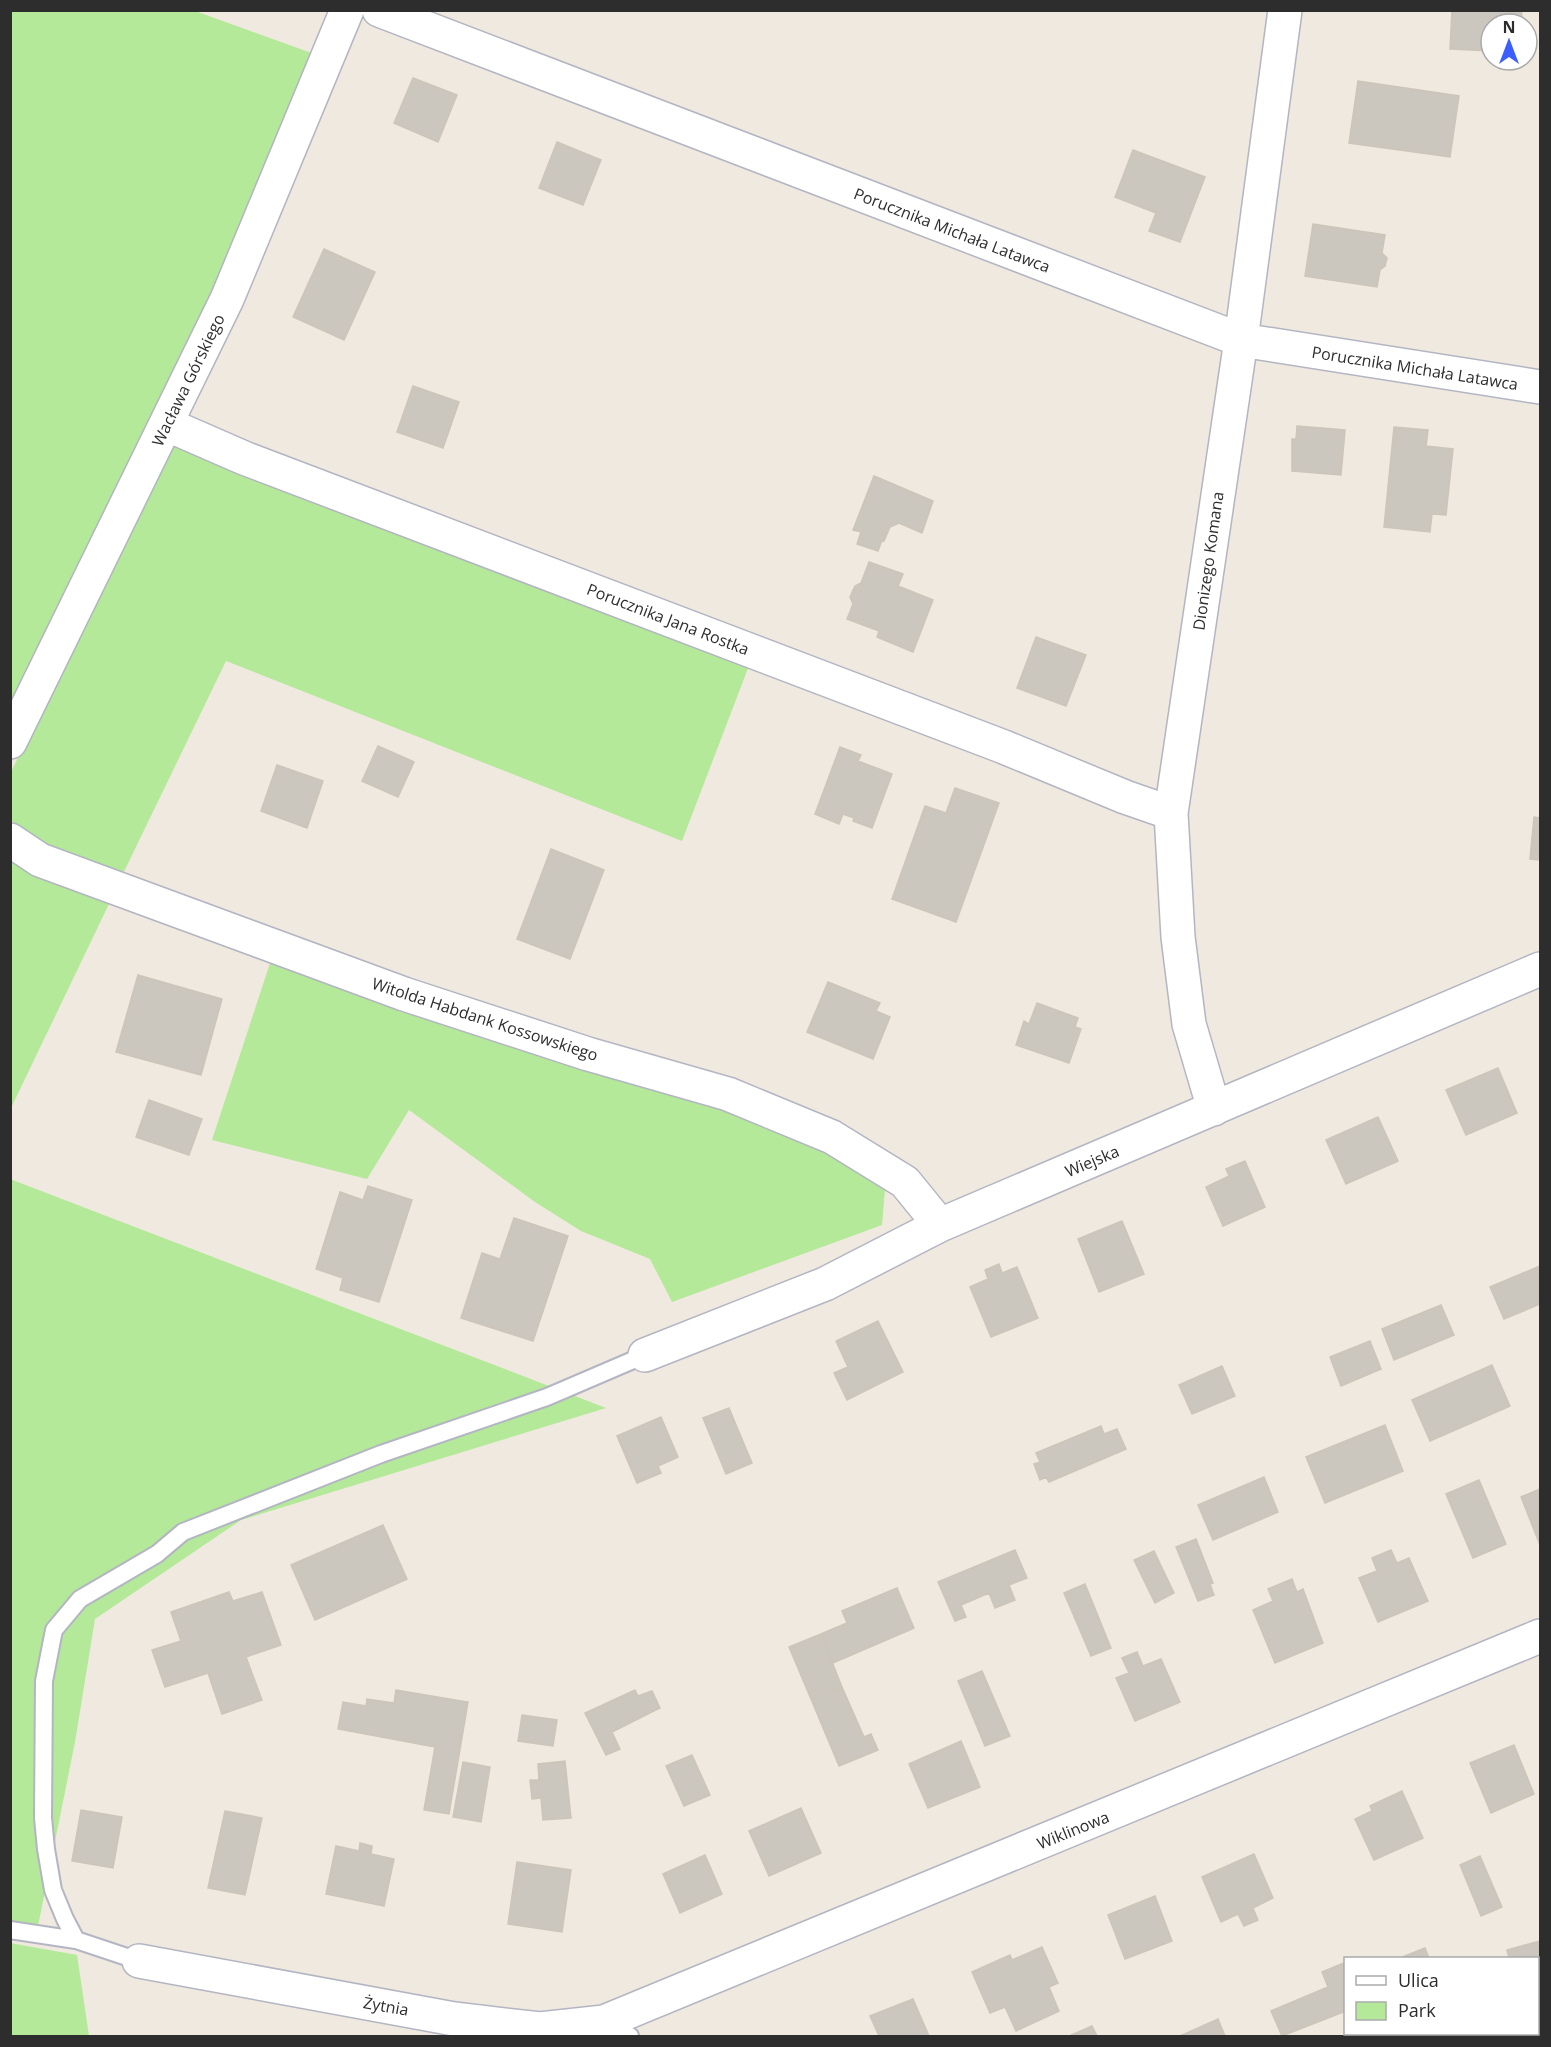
<svg xmlns="http://www.w3.org/2000/svg" width="1551" height="2047" viewBox="0 0 1551 2047" font-family="'Open Sans',sans-serif">
  <style>
    .green { fill: #b3e998 }
    .building { fill: #cbc6be; stroke: #ccc5b8; stroke-width: 1.5 }
    .lines { fill: none; stroke-linecap: round; stroke-linejoin: round }
    .lane-casing { stroke: #b3b5c2; stroke-width: 20 }
    .street-casing { stroke: #b3b5c2; stroke-width: 36 }
    .lane { stroke: #fff; stroke-width: 16 }
    .street { stroke: #fff; stroke-width: 33 }
    .labels { text-anchor: middle; dominant-baseline: central; stroke-width: 5; stroke-linejoin: round; paint-order: stroke }
    .street-label { font-size: 16px; fill: #2d2d2d; stroke: #fff }
  </style>
  <rect width="100%" height="100%" fill="#f0e9df"/>
  <path class="green" d="M11,11H195L317,55L173,382L11,714Z
    M174,438L750,663L682,841L226,661L119,882L40,846L12,821L10,814V774Z
    M11,854L109,904L11,1108Z
    M272,957L776,1123L885,1189L882,1225L672,1302L650,1259L581,1231L535,1202L409,1110L367,1179L212,1140Z
    M10,1179L606,1408L241,1520L95,1619L75,1742L37,1931L10,1922Z
    M10,1943L77,1955L89,2036H11Z"/>
  <path class="building" d="M1452,10H1522L1521,24H1491V51L1450,49Z
    M413,78L457,95L438,142L394,123Z
    M1358,81L1459,96L1450,157L1349,143Z
    M557,142L601,160L583,205L539,188Z
    M1133,150L1205,177L1180,242L1149,231L1156,213L1115,197Z
    M1313,224L1385,235L1382,253L1387,258L1385,266L1380,270L1377,287L1305,276Z
    M324,249L375,272L344,340L293,317Z
    M413,386L459,402L443,448L397,432Z
    M1297,426L1345,430L1341,475L1292,471V439H1296Z
    M1394,427L1428,430L1426,446L1453,449L1446,515L1432,514L1430,532L1384,527Z
    M874,476L933,501L922,533L899,523L890,527L884,541L882,540L878,551L857,544L861,532L853,530Z
    M869,562L903,574L898,586L933,600L913,652L877,637L879,631L847,619L853,604L850,597L855,586L861,583Z
    M1036,637L1086,655L1066,706L1017,688Z
    M378,746L414,762L398,797L362,781Z
    M840,747L861,755L858,761L892,774L872,828L853,821L854,818L843,814L839,824L815,814Z
    M277,765L323,781L307,828L261,811Z
    M955,788L999,803L956,922L892,899L925,806L946,813Z
    M1534,817L1540,818V860L1530,859Z
    M551,849L604,870L570,959L517,939Z
    M138,975L222,999L201,1075L116,1052Z
    M828,982L880,1003L876,1011L890,1017L873,1059L807,1032Z
    M1037,1003L1078,1018L1075,1027L1081,1029L1069,1063L1016,1045L1024,1021L1029,1024Z
    M1498,1068L1517,1113L1466,1135L1446,1090Z
    M149,1100L202,1119L189,1155L136,1137Z
    M1378,1117L1398,1161L1346,1184L1326,1140Z
    M1245,1161L1265,1207L1223,1226L1206,1187L1229,1176L1226,1169Z
    M368,1186L412,1200L379,1302L340,1290L343,1278L316,1269L340,1192L363,1200Z
    M514,1218L568,1236L533,1341L461,1318L482,1253L500,1259Z
    M1122,1221L1144,1274L1099,1292L1078,1239Z
    M999,1264L1002,1273L1017,1267L1038,1318L991,1337L970,1287L988,1279L985,1270Z
    M1540,1266V1304L1504,1319L1490,1287Z
    M1441,1305L1454,1335L1394,1360L1382,1329Z
    M878,1321L903,1372L847,1400L834,1373L848,1367L836,1341Z
    M1370,1341L1381,1369L1341,1386L1330,1357Z
    M1492,1365L1510,1406L1430,1441L1412,1400Z
    M1222,1366L1235,1396L1192,1414L1179,1385Z
    M729,1408L752,1463L726,1474L703,1418Z
    M661,1417L678,1457L658,1466L661,1473L637,1483L617,1436Z
    M1385,1425L1403,1471L1325,1503L1306,1457Z
    M1101,1426L1104,1434L1117,1429L1126,1449L1049,1482L1046,1477L1040,1480L1034,1464L1040,1462L1036,1453Z
    M1264,1477L1278,1512L1213,1540L1198,1505Z
    M1479,1480L1506,1544L1473,1558L1446,1494Z
    M1540,1489V1545L1521,1497Z
    M383,1525L407,1579L315,1620L291,1565Z
    M1196,1539L1213,1583L1210,1584L1214,1595L1198,1601L1176,1547Z
    M1015,1550L1027,1578L1009,1585L1015,1600L995,1608L989,1593L961,1605L966,1617L955,1621L938,1582Z
    M1391,1550L1397,1563L1409,1558L1428,1601L1378,1622L1359,1578L1377,1571L1372,1558Z
    M1154,1551L1174,1593L1155,1603L1134,1560Z
    M1292,1579L1297,1592L1303,1589L1323,1643L1275,1663L1253,1610L1273,1601L1268,1589Z
    M1085,1584L1111,1648L1091,1656L1064,1593Z
    M897,1588L914,1628L833,1663L821,1634L847,1623L842,1611Z
    M229,1592L233,1601L262,1592L281,1645L246,1657L262,1700L222,1714L208,1673L165,1687L152,1650L181,1641L171,1612Z
    M821,1634L842,1687L811,1699L789,1647Z
    M1137,1652L1143,1666L1161,1659L1180,1702L1135,1721L1116,1678L1129,1673L1122,1658Z
    M982,1671L1010,1736L985,1746L958,1681Z
    M842,1687L864,1737L871,1734L878,1750L839,1766L811,1699Z
    M396,1690L468,1702L449,1814L424,1810L435,1747L338,1729L343,1702L366,1706L367,1699L394,1703Z
    M635,1690L638,1696L652,1691L660,1708L612,1732L620,1749L606,1755L585,1713Z
    M522,1715L557,1720L553,1746L518,1741Z
    M961,1741L980,1787L928,1808L909,1764Z
    M1514,1745L1534,1794L1491,1813L1470,1763Z
    M692,1755L710,1795L684,1806L666,1766Z
    M565,1761L571,1818L543,1820L541,1798L532,1799L530,1780H539L538,1764Z
    M463,1762L490,1767L481,1822L453,1817Z
    M1402,1791L1423,1838L1374,1860L1355,1819L1372,1811L1370,1806Z
    M801,1808L821,1853L769,1876L749,1831Z
    M81,1810L122,1817L113,1868L72,1861Z
    M225,1811L262,1818L245,1895L208,1888Z
    M360,1843L372,1846L371,1854L394,1859L384,1906L326,1894L336,1846L359,1851Z
    M1254,1854L1273,1898L1253,1908L1258,1920L1244,1926L1238,1914L1221,1922L1202,1877Z
    M705,1855L722,1894L680,1913L663,1874Z
    M1480,1856L1502,1907L1481,1916L1460,1865Z
    M517,1862L571,1870L562,1932L508,1924Z
    M1155,1896L1172,1941L1125,1959L1108,1915Z
    M1540,1941V1968L1538,1969V1958H1509L1507,1950Z
    M1042,1947L1058,1983L1049,1987L1059,2011L1016,2031L1005,2007L990,2013L972,1972L1010,1955L1012,1960Z
    M1425,1948L1429,1958H1400Z
    M1346,1962V2011L1282,2036L1271,2011L1328,1987L1322,1972Z
    M913,1999L929,2036H879L870,2016Z
    M1218,2019L1225,2036H1180Z
    M1092,2026L1097,2036H1069Z"/>
  <g class="lines">
    <g class="lane-casing">
      <path id="lane" d="M10,1930L76,1940L139,1961
        M76,1940L65,1919L53,1890L46,1849L43,1818L44,1681L54,1630L80,1599L157,1554L183,1532L381,1454L547,1397L645,1355
        M605,2022L630,2036"/>
    </g>
    <g class="street-casing">
      <path id="street" d="M379,10L1241,340L1540,387
        M166,424L244,458L1004,747L1125,797L1171,813
        M10,742L227,299L347,10
        M10,840L40,860L404,994L588,1054L728,1094L832,1137L905,1182L940,1225
        M1214,1109L1189,1024L1178,937L1171,813L1241,340L1285,10
        M645,1355L825,1284L940,1225L1540,969
        M139,1961L454,2019L540,2029L604,2022L1540,1636"/>
    </g>
    <use href="#lane" class="lane"/>
    <use href="#street" class="street"/>
  </g>
  <g class="labels">
    <g class="street-label">
      <text transform="translate(952 230) rotate(21)">Porucznika Michała Latawca</text>
      <text transform="translate(1415 368) rotate(9)">Porucznika Michała Latawca</text>
      <text transform="translate(188 380) rotate(-64)">Wacława Górskiego</text>
      <text transform="translate(1208 561) rotate(-82)">Dionizego Komana</text>
      <text transform="translate(668 619) rotate(21)">Porucznika Jana Rostka</text>
      <text transform="translate(485 1019) rotate(18)">Witolda Habdank Kossowskiego</text>
      <text transform="translate(1092 1161) rotate(-23)">Wiejska</text>
      <text transform="translate(1073 1830) rotate(-22)">Wiklinowa</text>
      <text transform="translate(386 2006) rotate(10)">Żytnia</text>
    </g>
  </g>
  <rect width="1551" height="2047" fill="none" stroke="#2d2d2d" stroke-width="24"/>
  <rect x="1344" y="1957" width="195" height="78" fill="#ffffff" stroke="#ababab" stroke-width="1.5"/>
  <rect x="1356" y="1976" width="30" height="9" fill="#ffffff" stroke="#ababab" stroke-width="1.5"/>
  <text x="1398" y="1987" font-size="18" fill="#2d2d2d">Ulica</text>
  <rect x="1356" y="2002" width="30" height="18" fill="#b3e998" stroke="#ababab" stroke-width="1.5"/>
  <text x="1398" y="2017" font-size="18" fill="#2d2d2d">Park</text>
  <g transform="translate(1509 42)"><circle r="28" fill="#ffffff" stroke="#ababab" stroke-width="1.5"/>
  <path d="M0-4.5L10 22L0 15L-10 22Z" fill="#3d5eff"/>
  <text y="-9" font-size="16" font-weight="bold" text-anchor="middle" fill="#2d2d2d">N</text>
  </g>
</svg>
